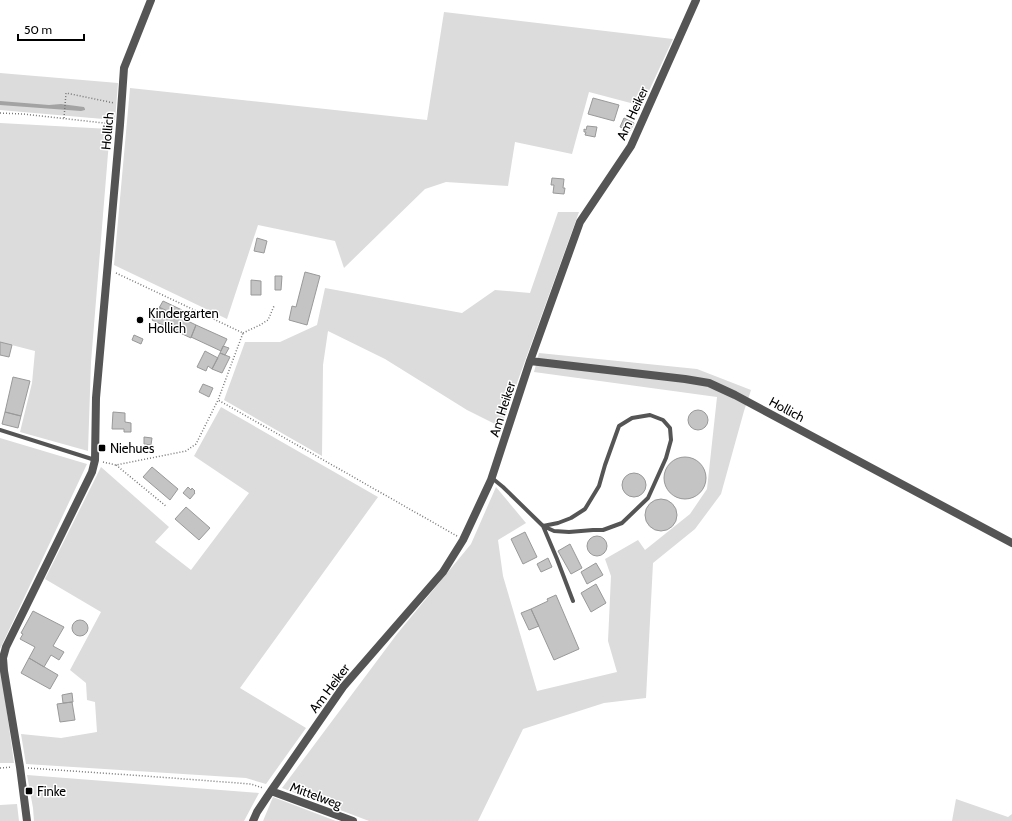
<svg xmlns="http://www.w3.org/2000/svg" width="1012" height="821" viewBox="0 0 1012 821" font-family="Cabin,sans-serif">
  <style>
    .green { fill: #dcdcdc }
    .water { fill: #a3a3a3 }
    .building { fill: #c4c4c4; stroke: #999 }
    .lines { fill: none; stroke-linecap: round; stroke-linejoin: round }
    .path { stroke: #777; stroke-width: 1.5; stroke-dasharray: 1 2; stroke-linecap: butt }
    .service { stroke: #555; stroke-width: 4 }
    .minor { stroke: #555; stroke-width: 8 }
    .poi-dot { fill: #000; stroke: #fff; stroke-width: 1.5 }
    .labels { text-anchor: middle; dominant-baseline: central; stroke-width: 3; stroke-linejoin: round; paint-order: stroke }
    .street-label { font-size: 13px; fill: #000; stroke: #fff }
    .poi-label { font-size: 13px; fill: #000; stroke: #fff; text-anchor: start }
  </style>
  <rect width="100%" height="100%" fill="#fff"/>
  <path class="green" d="M444,12L673,39L642,106L589,92L572,154L515,142L508,186L446,182L425,189L344,268L335,241L258,225L227,319L114,265L130,88L427,120Z
    M0,73L118,83L115,120L0,110Z
    M0,123L110,129L91,362L88,451L20,432L32,383L35,351L0,342Z
    M558,212H579L501,427L467,410L385,359L328,331L323,365L322,456L224,400L245,342H280L317,325L325,288L462,313L495,290L530,293Z
    M539,353L697,369L751,390L744,411L721,494L695,529L653,563L646,698L604,703L523,729L478,821H369L282,788L397,634L471,544L496,487L526,523L498,540L503,576L537,691L617,672L608,641L611,576L605,559L638,540L645,550L690,514L707,489L717,397L534,372Z
    M221,407L378,497L240,688L306,728L266,784L246,778L26,764L21,734L61,738L97,732L95,702L87,700L86,683L70,670L101,612L45,579L101,467L169,527L155,542L191,570L249,493L194,456Z
    M0,438L87,464L0,649Z
    M0,662L14,763H0Z
    M27,775L259,793L244,821H34L33,808Z
    M273,797L336,821H263Z
    M956,799L1008,817L1012,814V821H952Z
    M17,804L19,821H0V805Z"/>
  <path class="water" d="M0,101L49,105L61,104L84,107L85,109V110L81,111L0,105Z"/>
  <path class="building" d="M593,98L619,105L614,121L588,114Z
    M624,118L634,123L630,131L620,127Z
    M587,126L597,127L595,137L585,135L586,132H584V129L586,130Z
    M552,178L564,179L563,188H565L564,194L553,193L554,185H551Z
    M257,238L267,241L264,253L254,251Z
    M305,272L320,276L307,325L289,320L292,306L296,307Z
    M275,276H282L281,290H275Z
    M251,280L261,281V295H251Z
    M163,301L182,310L179,317L159,308Z
    M159,307L196,325L191,338L152,320Z
    M196,325L227,339L221,351L191,337Z
    M134,335L143,339L141,344L132,340Z
    M0,342L12,345L9,357L0,355Z
    M223,346L229,348L225,355L220,353Z
    M205,351L218,358L212,369L208,366L206,371L197,367Z
    M220,353L230,357L222,373L212,369Z
    M13,377L30,381L21,416L5,412Z
    M203,384L213,388L209,397L199,392Z
    M688 420a10 10 0 1 1 20 0a10 10 0 1 1-20 0Z
    M5,412L21,416L18,428L2,424Z
    M113,412L125,413V422L131,423V432H124V429H112Z
    M144,437L152,438L151,445L144,444Z
    M664 478a21 21 0 1 1 42 0a21 21 0 1 1-42 0Z
    M152,467L178,489L170,500L143,477Z
    M622 485a12 12 0 1 1 24 0a12 12 0 1 1-24 0Z
    M188,487L191,490L192,488L195,491L194,492L195,493L190,499L183,493Z
    M645 515a16 16 0 1 1 32 0a16 16 0 1 1-32 0Z
    M186,507L210,528L199,540L175,519Z
    M525,532L537,557L523,564L511,539Z
    M587 546a10 10 0 1 1 20 0a10 10 0 1 1-20 0Z
    M570,544L582,568L571,574L558,551Z
    M548,558L552,567L541,572L537,564Z
    M596,563L603,575L587,584L581,572Z
    M596,584L606,603L591,612L581,593Z
    M556,595L579,649L554,660L531,609L548,601L547,599Z
    M531,609L539,626L529,630L521,613Z
    M33,611L64,627L53,646L64,652L59,660L51,655L44,667L29,658L35,647L20,639L23,634L21,633Z
    M72 628a8 8 0 1 1 16 0a8 8 0 1 1-16 0Z
    M29,658L58,675L50,689L21,673Z
    M72,693L73,702L63,703L62,695Z
    M72,702L75,720L60,722L57,704Z"/>
  <g class="lines">
    <path class="path" d="M0,113L23,114L113,124
      M64,118L66,93L114,103
      M116,273L243,333L218,400L457,536
      M243,333L260,325L268,320L274,306
      M103,462L116,465L186,451L196,444L218,400
      M116,465L167,507
      M0,768L12,767
      M28,768L145,776L251,784L263,788"/>
    <path class="service" d="M0,430L95,460
      M492,478L503,487L543,526L558,523L571,518L585,509L599,486L605,465L619,426L632,418L650,415L663,420L670,428L671,440L666,458L648,498L622,523L603,530H593L569,532L554,531L543,526
      M543,526L557,559L573,601"/>
    <path class="minor" d="M530,361L685,379L709,383L735,395L1012,543
      M271,791L353,821
      M27,821L20,767L4,671L3,658L6,647L92,472L95,460L96,398L120,125L124,68L151,0
      M253,821L257,812L271,791L343,687L443,572L463,540L491,480L530,361L580,222L631,146L696,0"/>
  </g>
  <g class="poi-dot">
    <circle cx="140" cy="320" r="4"/>
    <rect x="98" y="444" width="8" height="8" rx="2"/>
    <rect x="25" y="787" width="8" height="8" rx="2"/>
  </g>
  <g class="labels">
    <g class="street-label">
      <text transform="translate(632 113) rotate(-65)">Am Heiker</text>
      <text transform="translate(107 131) rotate(-85)">Hollich</text>
      <text transform="translate(502 409) rotate(-72)">Am Heiker</text>
      <text transform="translate(787 409) rotate(28)">Hollich</text>
      <text transform="translate(329 688) rotate(-53)">Am Heiker</text>
      <text transform="translate(316 795) rotate(20)">Mittelweg</text>
    </g>
    <g class="poi-label">
      <text x="148" y="313">Kindergarten<tspan x="148" dy="15">Hollich</tspan></text>
      <text x="110" y="448">Niehues</text>
      <text x="37" y="791">Finke</text>
    </g>
  </g>
  <path d="M18 34v6h66v-6" fill="none" stroke="#000000" stroke-width="2"/>
  <text x="24" y="34" font-size="12" fill="#000000" stroke="#ffffff" stroke-width="3" paint-order="stroke">50 m</text>
</svg>
